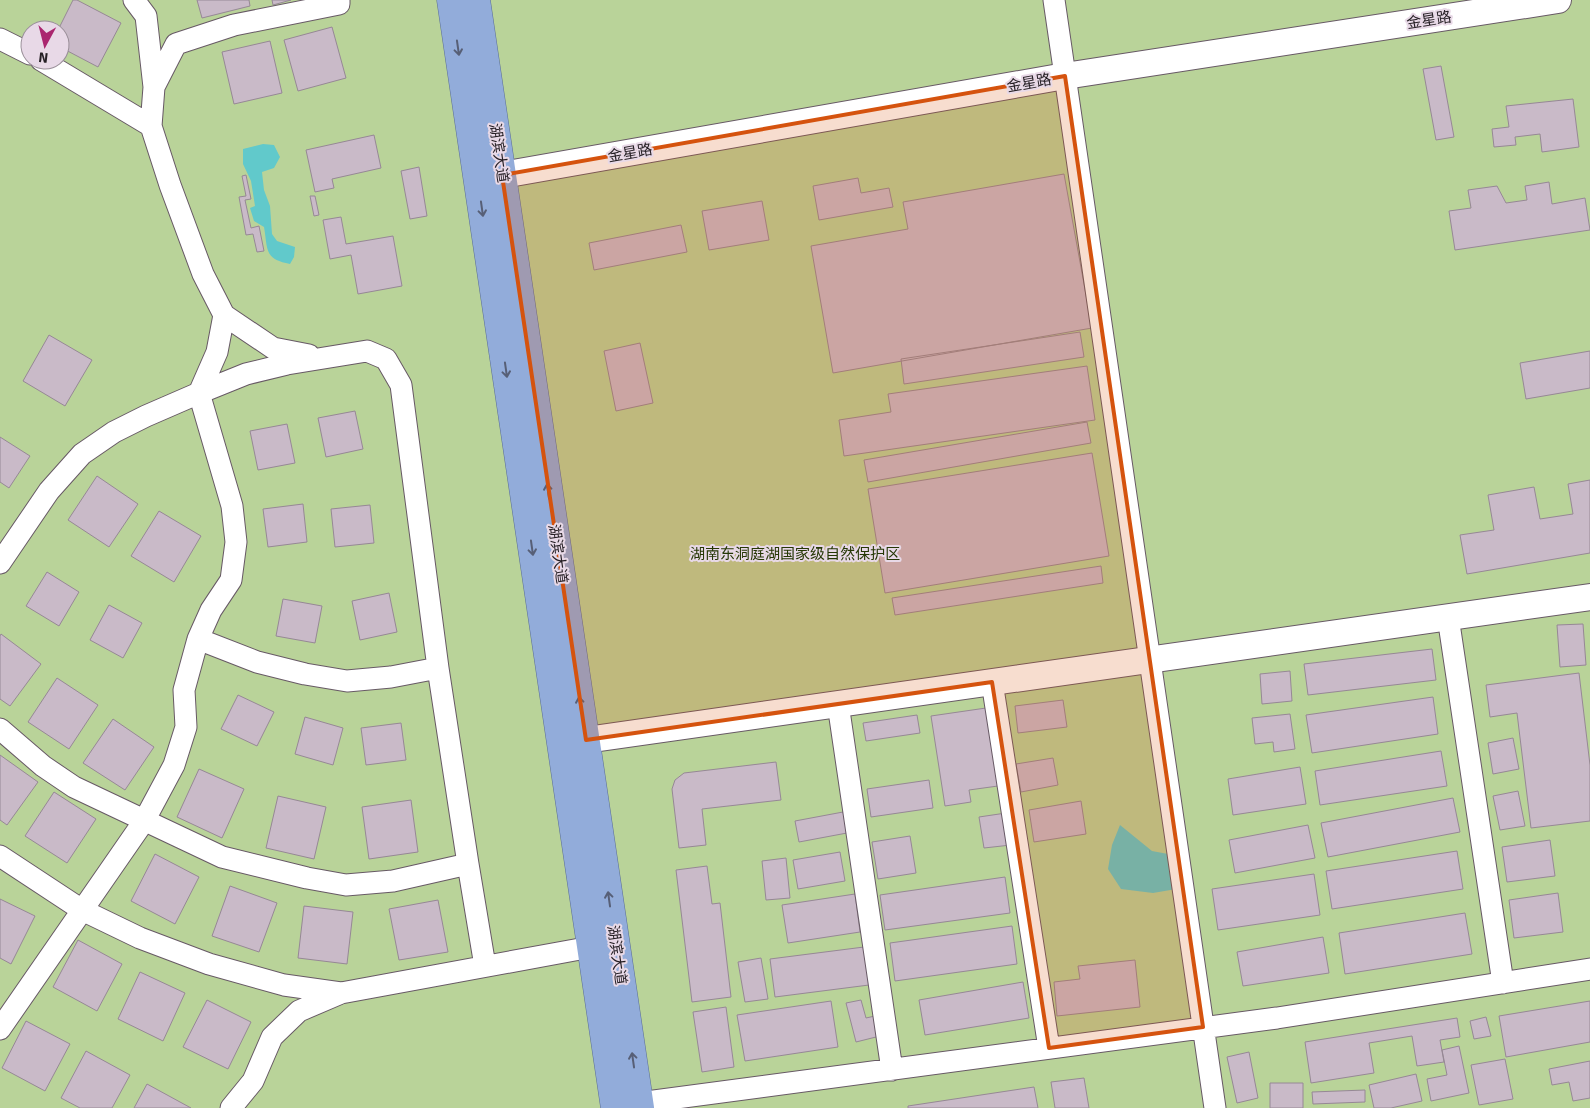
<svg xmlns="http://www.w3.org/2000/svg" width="1590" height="1108" viewBox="0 0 1590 1108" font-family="Signika,'Noto Sans SC',sans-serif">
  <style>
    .green { fill: #b9d399; fill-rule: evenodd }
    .water { fill: #61c9cb }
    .building { fill: #c9bac8; stroke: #968895 }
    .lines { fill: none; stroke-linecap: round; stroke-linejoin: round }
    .minor-casing { stroke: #675965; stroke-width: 23 }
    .tertiary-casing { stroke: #675965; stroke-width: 28 }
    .trunk-casing { stroke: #5a6d94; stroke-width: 29 }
    .minor { stroke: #fff; stroke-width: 21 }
    .tertiary { stroke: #fff; stroke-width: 26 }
    .trunk { stroke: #92acda; stroke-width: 28 }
    .oneway { stroke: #575f76 }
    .marked { fill: #d5530e; fill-opacity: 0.2; stroke: #d5530e; stroke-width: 4; stroke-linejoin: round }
    .labels { text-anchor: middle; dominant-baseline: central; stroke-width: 4; stroke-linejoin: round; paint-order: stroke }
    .street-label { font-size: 15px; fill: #262025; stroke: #e8d9e7 }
    .park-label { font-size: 15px; fill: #253704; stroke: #e8d9e7 }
  </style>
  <rect width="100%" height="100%" fill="#e8d9e7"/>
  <path class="green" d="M0,0H1590V1108H0ZM30,30H60V60H30Z"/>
  <path class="water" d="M263,144L274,145L280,157L274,168L262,172L264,190L270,206L272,234L277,241L295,247L294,257L290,264C264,259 268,250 264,227L254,221L250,208L255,206L251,181L243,164V149Z
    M1120,825L1152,851L1168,854L1182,888L1153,893L1121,889L1108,869L1112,845Z"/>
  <path class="building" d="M73,0H77L121,23L98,67L60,47V30H58Z
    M197,0H249L250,6L202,18Z
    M272,0H291L273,5Z
    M332,27L346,78L298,91L284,40Z
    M270,41L282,93L234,104L222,52Z
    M1441,66L1454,137L1436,140L1423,69Z
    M1573,99L1579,147L1542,152L1540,134L1515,137L1516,145L1494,147L1492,129L1509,127L1506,106Z
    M374,135L381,168L332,179L334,188L315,192L306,150Z
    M419,167L427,216L410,219L401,171Z
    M1064,174L1092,328L833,373L811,246L908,229L903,202Z
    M246,175L251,199L245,200L251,228L259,226L264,251L257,252L253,234L246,235L239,197L246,196L242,176Z
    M858,178L861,193L889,188L893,207L819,220L813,186Z
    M1549,182L1552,204L1585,198L1590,230L1455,250L1449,211L1471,208L1468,190L1497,186L1506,203L1527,200L1525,186Z
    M310,196H315L319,215L314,216Z
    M762,201L769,240L709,250L702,211Z
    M341,217L346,244L393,236L402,286L358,294L351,255L330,259L323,220Z
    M681,225L687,252L594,270L589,243Z
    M1080,332L1084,357L904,384L901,359Z
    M49,335L92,360L65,406L23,381Z
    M640,343L653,403L616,411L604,351Z
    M1590,351V388L1526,399L1520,363Z
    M1087,366L1095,420L844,456L839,420L891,412L888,394Z
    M355,411L363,449L326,457L318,418Z
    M1087,422L1091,443L868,482L864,460Z
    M287,424L295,463L258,470L250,431Z
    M0,437L30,456L9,488L0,482Z
    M1092,453L1109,556L885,593L868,489Z
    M97,476L138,504L109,547L68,520Z
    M1590,480V553L1467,574L1460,535L1494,530L1488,495L1534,487L1540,519L1573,514L1568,484Z
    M303,504L307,542L268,547L263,509Z
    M370,505L374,543L335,547L331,509Z
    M159,511L201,536L174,582L131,556Z
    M1101,566L1103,583L895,615L892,598Z
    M47,572L79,592L59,626L26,606Z
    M389,593L397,632L360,640L352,601Z
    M283,599L322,606L315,643L276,636Z
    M109,605L142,623L123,658L90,640Z
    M1583,624L1586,665L1560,667L1557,625Z
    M1,634L41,664L10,706L0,699V636Z
    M1432,649L1436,680L1308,695L1304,664Z
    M1290,671L1292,701L1262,704L1260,674Z
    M1579,673L1590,765V821L1531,828L1517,713L1490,717L1486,685Z
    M57,678L98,705L69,749L28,722Z
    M238,695L274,712L257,746L221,729Z
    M1433,697L1438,734L1312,753L1306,715Z
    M1063,700L1067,727L1018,733L1015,706Z
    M986,708L998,786L969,790L971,802L945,806L931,716Z
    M1290,714L1295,749L1274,752L1273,742L1255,744L1252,718Z
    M917,715L920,733L866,741L863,723Z
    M305,717L343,728L333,765L295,754Z
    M113,719L154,747L125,790L83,763Z
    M401,723L406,760L366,765L361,728Z
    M1513,738L1519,769L1493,774L1488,743Z
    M1441,751L1447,786L1320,805L1315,771Z
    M0,755L38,782L7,825L0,820Z
    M1053,758L1058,785L1021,792L1016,764Z
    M776,762L781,800L702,809L706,845L679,848L672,789L675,780L684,773Z
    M1300,767L1306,804L1233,815L1228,779Z
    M199,769L244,789L222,838L177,817Z
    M929,780L933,808L871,817L867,789Z
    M1518,791L1525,826L1500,830L1493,796Z
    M54,792L96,819L67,863L25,836Z
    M278,796L326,807L314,859L266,848Z
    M1453,798L1460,832L1328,857L1321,823Z
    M411,800L418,852L369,859L362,807Z
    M1081,801L1086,834L1034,842L1029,810Z
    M843,812L847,833L799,842L795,821Z
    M1006,813L1011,845L984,848L979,817Z
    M1308,825L1315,858L1235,873L1229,840Z
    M910,836L916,873L878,879L872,842Z
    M1550,840L1555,876L1507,882L1502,847Z
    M1457,851L1463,889L1332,909L1326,871Z
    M840,852L845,881L798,889L793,860Z
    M155,854L199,877L175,924L131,901Z
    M786,858L790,898L766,900L762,861Z
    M707,866L712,904L720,903L731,997L692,1002L676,870Z
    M1314,874L1320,915L1218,930L1212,889Z
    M1005,877L1010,913L885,930L880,895Z
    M230,886L277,903L259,952L212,936Z
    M1558,893L1563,932L1514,938L1509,900Z
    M855,894L860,932L788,943L782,905Z
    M0,899L35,916L11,964L0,958Z
    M438,900L448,952L399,960L389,909Z
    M304,906L353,912L347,964L298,958Z
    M1465,913L1472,954L1345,974L1339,933Z
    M1012,926L1017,964L895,981L890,943Z
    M1323,937L1329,973L1243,986L1237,952Z
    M78,940L122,964L97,1011L53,987Z
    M864,947L869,985L775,997L770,959Z
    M761,958L768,999L745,1002L738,962Z
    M1135,960L1140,1007L1057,1016L1054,982L1080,979L1078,966Z
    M140,972L185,993L163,1041L118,1019Z
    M1023,982L1029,1018L925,1035L919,1000Z
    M207,1000L251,1022L228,1069L183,1047Z
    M861,1000L866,1018L875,1016L880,1036L856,1042L846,1003Z
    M831,1001L838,1047L745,1061L737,1015Z
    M1590,1001V1042L1506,1057L1499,1016Z
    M726,1007L734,1067L702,1072L693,1012Z
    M1486,1017L1491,1036L1474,1039L1470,1021Z
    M1457,1018L1460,1037L1440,1040L1444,1062L1417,1066L1412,1036L1369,1043L1374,1073L1311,1083L1305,1042Z
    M26,1021L70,1044L45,1091L2,1068Z
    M1459,1046L1469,1093L1431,1101L1427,1079L1447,1075L1442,1050Z
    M86,1051L130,1075L112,1108H80L61,1098Z
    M1249,1052L1258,1098L1237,1103L1227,1057Z
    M1505,1059L1513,1099L1479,1105L1471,1065Z
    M1590,1061V1098L1573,1101L1569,1082L1552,1085L1549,1069Z
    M1416,1074L1422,1101L1391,1108H1374L1369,1085Z
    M1084,1078L1089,1108H1055L1051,1082Z
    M1270,1083H1303V1108H1270Z
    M147,1084L191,1108H134Z
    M1034,1087L1038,1108H908V1106Z
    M1365,1090V1102L1313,1104L1312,1092Z"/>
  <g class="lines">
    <g class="minor-casing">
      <path id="minor" d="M134,0L146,16L154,87L151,126L170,185L203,274L224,315L273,348L309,355
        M1054,0L1215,1108
        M0,39L30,54
        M41,60L151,126
        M154,87L176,44L234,25L339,4V0
        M0,563L49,491L82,454L114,432L146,416L199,393L217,352L224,315
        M1448,617L1503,983
        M992,682L1049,1048
        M838,704L892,1070
        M0,729L43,766L74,787L222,857L307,878L346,885L393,881L468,864L438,668L401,385L386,359L367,351L287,364L246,374L199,393L232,506L236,542L231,580L211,610L198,639
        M0,856L82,910L140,938L209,964L284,985L341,993
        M468,864L485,966
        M0,1029L144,821L174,765L186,727L184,690L198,639L257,662L305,674L347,681L391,677L438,668
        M639,1103L1277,1018L1590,969
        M231,1108L253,1081L272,1037L299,1011L341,993L591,947"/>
    </g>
    <g class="tertiary-casing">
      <path id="tertiary" d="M502,175L1065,76L1558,0
        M586,740L1590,597"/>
    </g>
    <g class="trunk-casing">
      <path id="trunk" d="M451,0L615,1108
        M476,0L640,1108"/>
    </g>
    <use href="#minor" class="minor"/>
    <use href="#tertiary" class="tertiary"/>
    <use href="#trunk" class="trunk"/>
  </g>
  <defs><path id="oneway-shaft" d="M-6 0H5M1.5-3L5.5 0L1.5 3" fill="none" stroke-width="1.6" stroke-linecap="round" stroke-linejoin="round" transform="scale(1.25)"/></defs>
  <g class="oneway">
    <use href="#oneway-shaft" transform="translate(458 48) rotate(82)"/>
    <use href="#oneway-shaft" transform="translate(482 209) rotate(82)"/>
    <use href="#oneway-shaft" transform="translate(506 370) rotate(82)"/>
    <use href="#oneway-shaft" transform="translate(548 491) rotate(-98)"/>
    <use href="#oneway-shaft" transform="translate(532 548) rotate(82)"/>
    <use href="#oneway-shaft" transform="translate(580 704) rotate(-98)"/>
    <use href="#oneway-shaft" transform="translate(609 899) rotate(-98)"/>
    <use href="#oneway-shaft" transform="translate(633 1060) rotate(-98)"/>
  </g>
  <path class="marked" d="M1065,76L1203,1027L1049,1048L992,682L586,740L502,175Z"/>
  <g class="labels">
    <g class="street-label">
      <text transform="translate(1429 20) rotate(-9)">金星路</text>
      <text transform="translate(1029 83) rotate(-10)">金星路</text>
      <text transform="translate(499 153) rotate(82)">湖滨大道</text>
      <text transform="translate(630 153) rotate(-10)">金星路</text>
      <text transform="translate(558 554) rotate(82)">湖滨大道</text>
      <text transform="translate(617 955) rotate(82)">湖滨大道</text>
    </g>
    <g class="park-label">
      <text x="795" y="554">湖南东洞庭湖国家级自然保护区</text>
    </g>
  </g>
  <g transform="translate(45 45) rotate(187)"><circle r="24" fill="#e8d9e7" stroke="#9a8f99"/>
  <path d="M0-4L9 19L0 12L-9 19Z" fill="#aa266f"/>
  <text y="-8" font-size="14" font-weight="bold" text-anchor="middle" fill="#262025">N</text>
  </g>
</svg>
